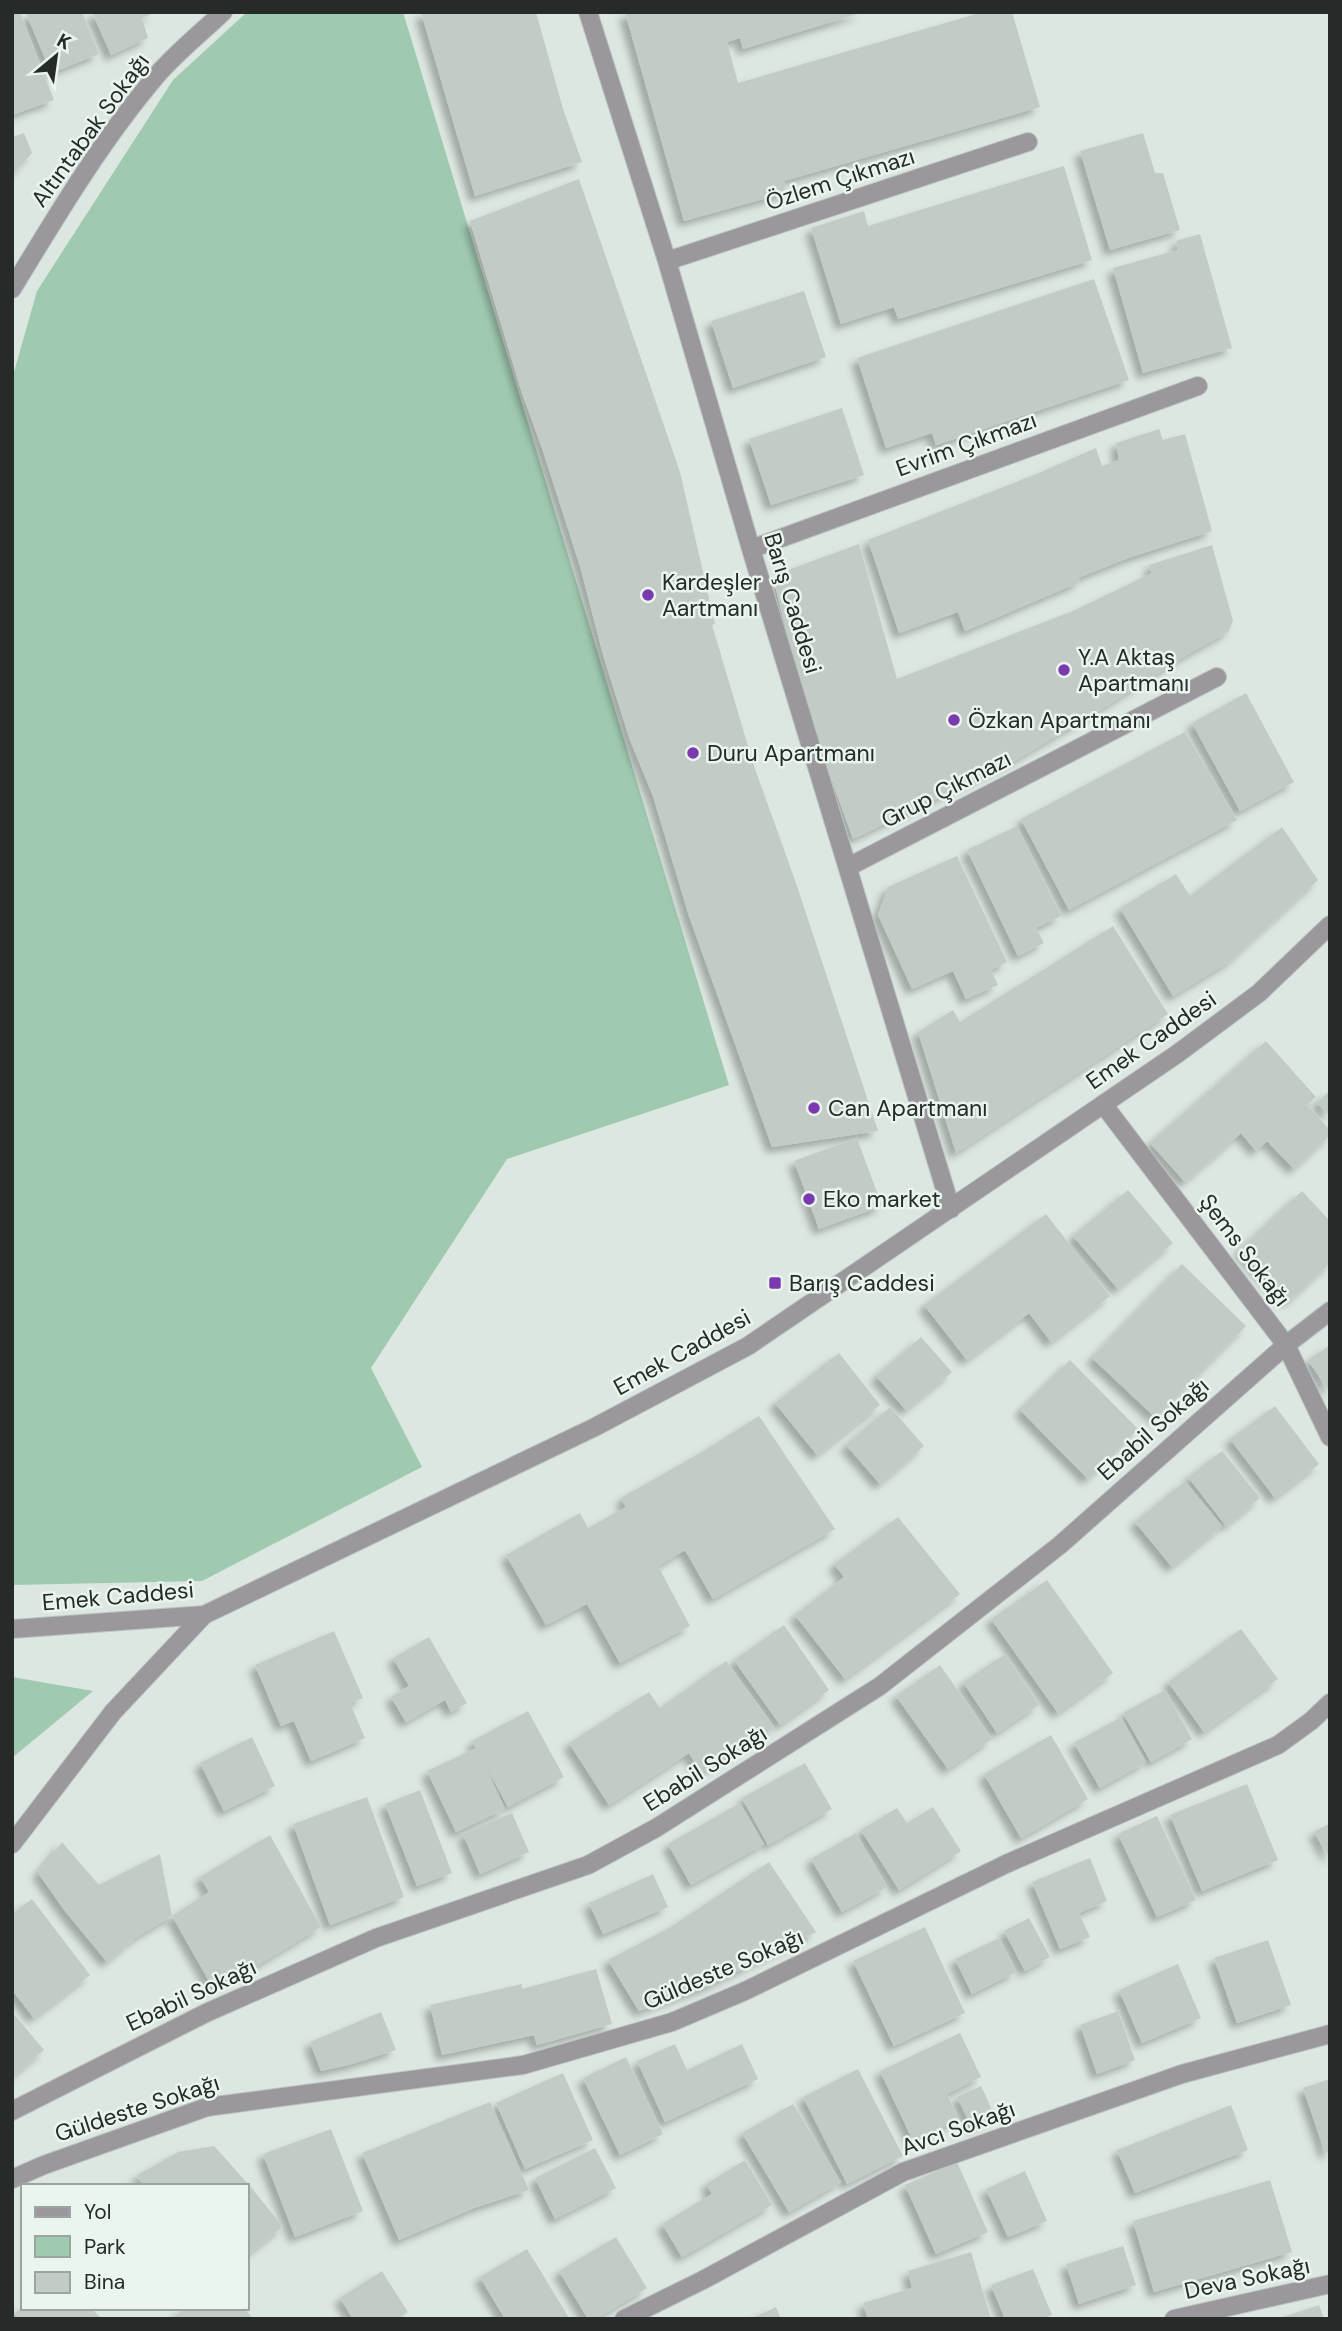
<svg xmlns="http://www.w3.org/2000/svg" width="1342" height="2331" viewBox="0 0 1342 2331" font-family="'DM Sans',sans-serif">
  <style>
    .green { fill: #a0cab0 }
    .building { fill: #c2ccc5; filter: url(#shadow) }
    .lines { fill: none; stroke-linecap: round; stroke-linejoin: round }
    .minor-casing { stroke: #bcc5c0; stroke-width: 20 }
    .minor { stroke: #9a989c; stroke-width: 18 }
    .poi-dot { fill: #7a39ae; stroke: #eaf5ee; stroke-width: 2.5 }
    .labels { text-anchor: middle; dominant-baseline: central; stroke-width: 5; stroke-linejoin: round; paint-order: stroke }
    .street-label { font-size: 23px; fill: #262a28; stroke: #eaf5ee }
    .poi-label { font-size: 23px; fill: #262a28; stroke: #eaf5ee; text-anchor: start }
  </style>
  <defs>
    <filter id="shadow"><feDropShadow dx="-6" dy="6" stdDeviation="3.5" flood-color="#0004"/></filter>
  </defs>
  <rect width="100%" height="100%" fill="#dde7e1"/>
  <path class="green" d="M247,12H403L729,1085L507,1159L371,1368L422,1467L202,1581L12,1585V379L37,291L173,80Z
    M12,1677L93,1691L12,1758Z"/>
  <path class="building" d="M20,12L54,100L12,115V13Z
    M82,12L99,54L51,73L26,13Z
    M92,12H156L142,18L148,38L111,55Z
    M421,12H536L563,109L582,162L475,196Z
    M625,12H864L743,49L740,38L727,42L738,83L983,12H1012L1040,107L784,181L785,193L684,221Z
    M24,133L32,153L12,175V137Z
    M1143,133L1155,173H1163L1180,230L1110,250L1080,151Z
    M1064,166L1092,260L898,319L894,307L841,324L811,228L864,211L868,226Z
    M579,179L680,472L715,624L712,625L754,766L796,883L878,1131L772,1147L689,916L653,796L630,740L604,658L580,566L542,448L522,393L470,221Z
    M1200,234L1232,348L1143,373L1113,268L1178,250L1176,241Z
    M1094,279L1129,380L936,445L932,433L886,448L857,358Z
    M804,291L826,357L733,388L711,321Z
    M842,408L864,475L771,505L749,439Z
    M1159,429L1163,440L1185,434L1212,531L1128,558L1078,578L1080,582L965,631L958,612L899,633L868,540L1039,473L1096,448L1102,466L1119,460L1116,443Z
    M859,544L897,679L1073,611L1152,573L1149,565L1212,545L1233,621L1228,632L1188,654L1105,707L1014,761L853,839L805,705L775,585L788,570Z
    M1246,693L1294,782L1240,811L1192,723Z
    M1185,732L1237,820L1069,910L1021,819Z
    M1017,826L1061,916L1036,928L1044,943L1018,956L967,850Z
    M1282,827L1318,880L1229,962L1173,996L1120,908L1176,874L1190,896Z
    M957,856L1007,962L991,970L998,985L966,999L953,971L912,989L878,915L888,887Z
    M1113,926L1168,1014L956,1153L918,1032L953,1010L960,1022Z
    M1266,1041L1316,1097L1307,1105L1330,1130V1135L1294,1169L1267,1141L1256,1151L1241,1133L1185,1182L1150,1143Z
    M1330,1090V1116L1317,1103Z
    M857,1138L882,1206L819,1229L794,1161Z
    M1128,1190L1173,1243L1118,1289L1073,1236Z
    M1302,1191L1330,1221V1263L1288,1302L1239,1250Z
    M1046,1214L1110,1296L1051,1342L1029,1313L967,1360L924,1305Z
    M1182,1264L1246,1326L1156,1418L1092,1358Z
    M921,1337L952,1372L906,1410L876,1376Z
    M1330,1345V1393L1308,1360Z
    M839,1353L880,1405L817,1455L775,1403Z
    M1070,1360L1138,1429L1088,1479L1020,1410Z
    M1275,1406L1319,1464L1275,1498L1230,1439Z
    M890,1407L924,1446L880,1484L846,1445Z
    M759,1416L835,1529L713,1599L685,1550L658,1566L690,1626L620,1663L587,1604L546,1625L506,1555L580,1513L588,1528L626,1507L621,1498L702,1452Z
    M1222,1451L1260,1498L1226,1526L1188,1477Z
    M1185,1481L1222,1526L1172,1567L1135,1522Z
    M898,1517L960,1594L845,1679L795,1615L844,1577L834,1564Z
    M1047,1580L1113,1673L1058,1713L991,1619Z
    M784,1625L829,1690L780,1725L734,1660Z
    M1241,1629L1278,1679L1204,1732L1168,1682Z
    M334,1631L363,1698L350,1703L365,1738L311,1761L294,1721L281,1726L255,1665Z
    M429,1637L467,1703L451,1712L445,1700L406,1722L391,1697L409,1686L393,1658Z
    M1005,1654L1039,1705L997,1733L963,1682Z
    M726,1661L775,1728L701,1773L689,1753L609,1805L569,1743L649,1692L660,1708Z
    M940,1665L992,1739L948,1769L896,1696Z
    M1165,1690L1192,1739L1151,1762L1123,1713Z
    M528,1711L564,1777L508,1807L483,1761L505,1809L456,1832L427,1771L476,1748L472,1741Z
    M1121,1717L1146,1762L1100,1788L1074,1743Z
    M1051,1735L1088,1799L1021,1838L984,1774Z
    M252,1737L275,1786L224,1811L200,1763Z
    M805,1763L832,1809L768,1845L742,1798Z
    M1247,1784L1278,1860L1202,1891L1170,1815Z
    M420,1790L452,1873L417,1886L385,1804Z
    M367,1797L404,1897L330,1925L293,1824Z
    M740,1803L764,1844L691,1885L668,1844Z
    M933,1807L961,1851L899,1890L861,1830L897,1808L907,1823Z
    M512,1813L529,1852L480,1874L463,1834Z
    M1157,1816L1196,1900L1157,1917L1118,1834Z
    M1330,1823V1859L1314,1832Z
    M856,1833L887,1887L842,1912L811,1859Z
    M270,1835L321,1927L253,1968L213,1988L172,1916L209,1892L200,1877Z
    M62,1842L99,1885L160,1854L172,1916L135,1938L107,1962L65,1911L38,1873Z
    M1090,1858L1107,1901L1079,1913L1090,1937L1060,1949L1032,1882Z
    M769,1862L816,1932L708,1986L639,2011L608,1960L669,1928Z
    M653,1874L668,1907L603,1934L589,1903Z
    M32,1899L90,1975L34,2018L12,1990V1914Z
    M1029,1918L1050,1957L1025,1971L1004,1931Z
    M925,1927L965,2013L894,2046L853,1961Z
    M999,1938L1016,1972L972,1994L955,1959Z
    M1268,1940L1291,2005L1237,2023L1214,1958Z
    M1178,1964L1201,2018L1142,2043L1119,1990Z
    M596,1969L612,2024L537,2045L534,2035L442,2055L430,2005L522,1984V1989Z
    M1118,2011L1135,2060L1097,2074L1080,2025Z
    M12,2012L44,2050L12,2077Z
    M381,2012L396,2050L352,2064L321,2071L310,2042Z
    M960,2033L981,2077L947,2094L959,2119L913,2141L880,2071Z
    M675,2044L687,2070L742,2044L758,2079L665,2122L637,2061Z
    M626,2057L663,2134L620,2155L583,2078Z
    M858,2069L903,2156L847,2184L803,2097Z
    M563,2073L593,2140L525,2169L496,2103Z
    M1330,2079V2152L1325,2153L1303,2088Z
    M981,2086L995,2116L972,2128L957,2097Z
    M490,2102L529,2190L474,2208L399,2240L362,2153Z
    M793,2104L841,2182L789,2212L742,2133Z
    M1231,2105L1248,2150L1135,2193L1117,2150Z
    M331,2129L363,2211L295,2237L263,2154Z
    M214,2146L250,2186L283,2227L247,2255V2186H145L136,2176L178,2152Z
    M595,2148L616,2188L555,2219L535,2178Z
    M745,2160L772,2205L682,2257L662,2224L712,2194L706,2184Z
    M957,2162L988,2232L936,2254L905,2185Z
    M1025,2171L1047,2221L1008,2237L986,2189Z
    M1270,2180L1292,2252L1154,2292L1133,2221Z
    M616,2237L647,2288L596,2319H588L559,2271Z
    M1123,2246L1136,2285L1079,2304L1066,2264Z
    M527,2249L568,2316L564,2319H505L480,2277Z
    M971,2252L991,2319H868L863,2303L912,2288L908,2271Z
    M1033,2269L1052,2315L1041,2319H1005L991,2285Z
    M382,2271L408,2312L398,2319H353L340,2298Z
    M23,2305V2308H91L102,2319H20L15,2314Z
    M1319,2305L1324,2319H1280V2318Z
    M776,2307L781,2319H750Z
    M184,2308H244L251,2316L248,2319H172Z"/>
  <g class="lines">
    <g class="minor-casing">
      <path id="minor" d="M588,12L667,261L751,549L951,1209
        M667,261L1028,142
        M12,289C57,215 101,141 157,75C177,52 201,33 223,12
        M751,549L1198,386
        M848,867L1217,677
        M1103,1104L1286,1345L1330,1437
        M12,1629L204,1615L595,1427L748,1346L1177,1054L1259,993L1330,925
        M12,1844L113,1712L204,1615
        M12,2111L206,2013L376,1938L588,1865L656,1828L880,1686L1060,1545L1286,1345L1330,1311
        M12,2179L44,2165L207,2107L523,2065L672,2022L745,1991L1006,1864L1278,1745L1311,1721L1330,1703
        M624,2319L703,2280L903,2172L1182,2074L1330,2034
        M1174,2319L1330,2284"/>
    </g>
    <use href="#minor" class="minor"/>
  </g>
  <g class="poi-dot">
    <circle cx="648" cy="595" r="7"/>
    <circle cx="1064" cy="670" r="7"/>
    <circle cx="954" cy="720" r="7"/>
    <circle cx="693" cy="753" r="7"/>
    <circle cx="814" cy="1108" r="7"/>
    <circle cx="809" cy="1199" r="7"/>
    <rect x="768" y="1276" width="14" height="14" rx="3.5"/>
  </g>
  <g class="labels">
    <g class="street-label">
      <text transform="translate(90 130) rotate(-54)">Altıntabak Sokağı</text>
      <text transform="translate(840 179) rotate(-18)">Özlem Çıkmazı</text>
      <text transform="translate(966 444) rotate(-20)">Evrim Çıkmazı</text>
      <text transform="translate(793 603) rotate(73)">Barış Caddesi</text>
      <text transform="translate(946 789) rotate(-27)">Grup Çıkmazı</text>
      <text transform="translate(1151 1040) rotate(-35)">Emek Caddesi</text>
      <text transform="translate(1245 1250) rotate(53)">Şems Sokağı</text>
      <text transform="translate(682 1352) rotate(-29)">Emek Caddesi</text>
      <text transform="translate(1153 1429) rotate(-42)">Ebabil Sokağı</text>
      <text transform="translate(118 1596) rotate(-5)">Emek Caddesi</text>
      <text transform="translate(705 1768) rotate(-32)">Ebabil Sokağı</text>
      <text transform="translate(723 1969) rotate(-23)">Güldeste Sokağı</text>
      <text transform="translate(191 1995) rotate(-25)">Ebabil Sokağı</text>
      <text transform="translate(137 2108) rotate(-18)">Güldeste Sokağı</text>
      <text transform="translate(958 2128) rotate(-20)">Avcı Sokağı</text>
      <text transform="translate(1247 2278) rotate(-12)">Deva Sokağı</text>
    </g>
    <g class="poi-label">
      <text x="662" y="582">Kardeşler<tspan x="662" dy="26">Aartmanı</tspan></text>
      <text x="1078" y="657">Y.A Aktaş<tspan x="1078" dy="26">Apartmanı</tspan></text>
      <text x="968" y="720">Özkan Apartmanı</text>
      <text x="707" y="753">Duru Apartmanı</text>
      <text x="828" y="1108">Can Apartmanı</text>
      <text x="823" y="1199">Eko market</text>
      <text x="789" y="1283">Barış Caddesi</text>
    </g>
  </g>
  <rect width="1342" height="2331" fill="none" stroke="#262a28" stroke-width="28"/>
  <rect x="21" y="2184" width="228" height="126" fill="#eaf5ee" stroke="#9ca49f" stroke-width="2"/>
  <rect x="35" y="2207" width="35" height="10" fill="#9a989c" stroke="#9ca49f" stroke-width="2"/>
  <text x="84" y="2219" font-size="21" fill="#262a28">Yol</text>
  <rect x="35" y="2236" width="35" height="21" fill="#a0cab0" stroke="#9ca49f" stroke-width="2"/>
  <text x="84" y="2254" font-size="21" fill="#262a28">Park</text>
  <rect x="35" y="2272" width="35" height="21" fill="#c2ccc5" stroke="#9ca49f" stroke-width="2"/>
  <text x="84" y="2289" font-size="21" fill="#262a28">Bina</text>
  <g transform="translate(56 56) rotate(29)" stroke="#eaf5ee" stroke-width="5" paint-order="stroke">
  <path d="M0-5L12 26L0 18L-12 26Z" fill="#262a28"/>
  <text y="-10" font-size="19" font-weight="bold" text-anchor="middle" fill="#262a28">K</text>
  </g>
</svg>
